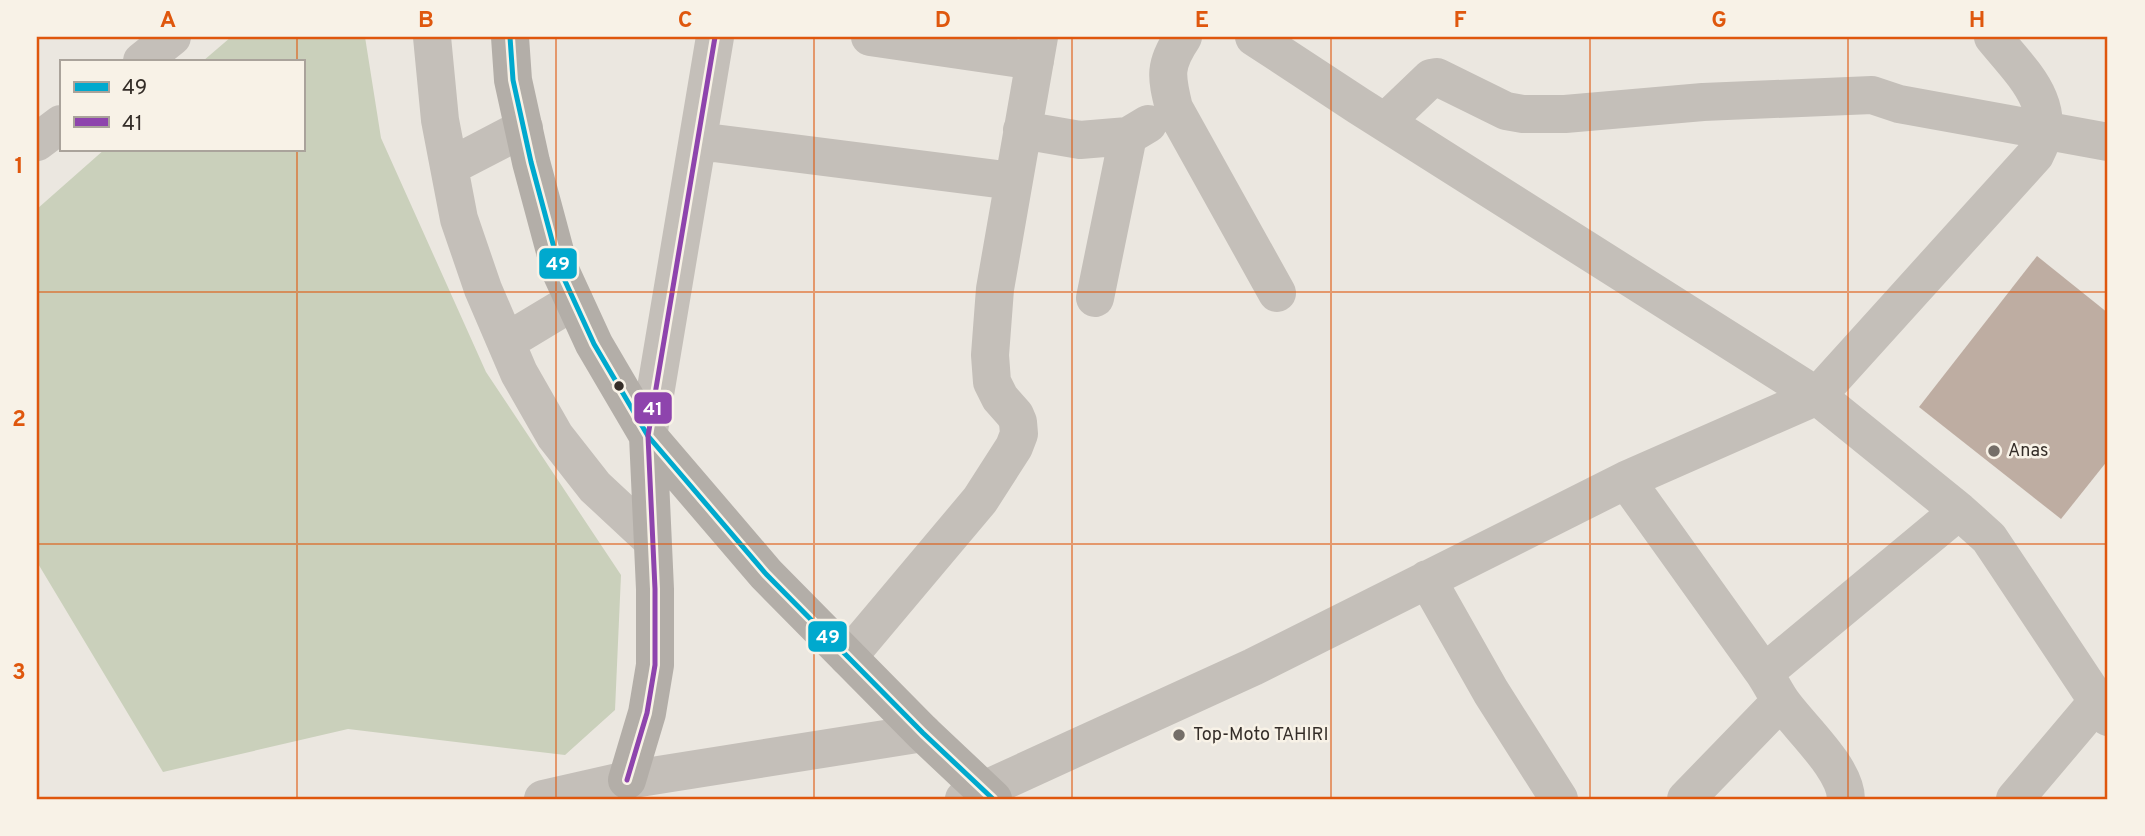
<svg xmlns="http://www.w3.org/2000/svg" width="2145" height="836" viewBox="0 0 2145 836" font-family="Overpass,sans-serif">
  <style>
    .green { fill: #cad0bb }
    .building { fill: #beada2 }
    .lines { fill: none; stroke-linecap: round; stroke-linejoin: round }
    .minor { stroke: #c4bfb9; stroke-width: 38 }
    .major { stroke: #b3aea8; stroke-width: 38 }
    .bus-1-casing { stroke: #f8f2e7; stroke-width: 10 }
    .bus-2-casing { stroke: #f8f2e7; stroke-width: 10 }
    .bus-1 { stroke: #00a9ce; stroke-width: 5 }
    .bus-2 { stroke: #8e44ad; stroke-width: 5 }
    .grid { fill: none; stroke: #df570d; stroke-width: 2; stroke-opacity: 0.55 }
    .bus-dot { fill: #342d28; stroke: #f8f2e7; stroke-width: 2.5 }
    .poi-dot { fill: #746e68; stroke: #f8f2e7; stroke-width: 2.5 }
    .labels { text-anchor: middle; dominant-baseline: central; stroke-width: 5; stroke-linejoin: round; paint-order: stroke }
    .poi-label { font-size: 18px; fill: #342d28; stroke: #f8f2e7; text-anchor: start }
    .line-badge { stroke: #f8f2e7; stroke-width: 2.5 }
    .badge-label { font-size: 19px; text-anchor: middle; font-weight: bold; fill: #fff }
    .neatline { fill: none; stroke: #df570d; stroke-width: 2.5 }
    .grid-label { font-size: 23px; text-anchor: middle; font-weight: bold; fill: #df570d }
  </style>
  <rect width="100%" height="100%" fill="#ebe7e0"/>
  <path class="green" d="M231,37H365L381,138L486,372L621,575L615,710L565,755L348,729L163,772L37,562V209L105,149H303V61H203Z"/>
  <path class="building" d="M2037,256L2108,313V460L2061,519L1919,407Z"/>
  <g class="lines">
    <path class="minor" d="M432,37L440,120L459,219L483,289L519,373L555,436L595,487L652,540
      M870,37L1035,61
      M1183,37C1164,65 1166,76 1174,108L1277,293
      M1254,37L1359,106L1817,396L1959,511L1989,538L2108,717
      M142,61L172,37
      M1385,122L1431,78L1437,77L1506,111L1523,114H1565L1703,102L1872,95L1899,104L2108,142
      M1022,130L1080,140L1128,136L1148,124
      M698,141L1013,181
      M37,142L61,124
      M449,167L524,128
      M1095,298L1128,136
      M506,342L574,301
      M648,436L715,37
      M1626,480L1764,673C1770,682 1775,692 1781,701C1799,727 1846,768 1846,799
      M1427,579L1491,692L1559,799
      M848,657L980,500L1014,447L1019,434L1018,422L1015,415L1000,398L992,382L990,355L995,289L1039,37
      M1764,673L1959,511
      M543,799L627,780L923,733
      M964,799L1253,667L1626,480L1817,396L2035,155C2061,106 2023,74 1993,37
      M1686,799L1781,701
      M2015,799L2097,702"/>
    <path class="major" d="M510,37L513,80L531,162L560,270L594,344L648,436L766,574L923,733L993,799
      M627,780L647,713L655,665V589L648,436"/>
    <g class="bus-1-casing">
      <path id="bus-1" d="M510,37L513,80L531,162L560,270L594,344L648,436L766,574L923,733L993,799"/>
    </g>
    <g class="bus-2-casing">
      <path id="bus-2" d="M627,780L647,713L655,665V589L648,436L715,37"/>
    </g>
    <use href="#bus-1" class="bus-1"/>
    <use href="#bus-2" class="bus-2"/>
  </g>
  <path class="grid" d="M297,37V61M556,37V799M814,37V799M1072,37V799M1331,37V799M1590,37V799M1848,37V799M297,149V799M37,292H2108M37,544H2108"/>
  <circle class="bus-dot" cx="619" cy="386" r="6"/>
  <g class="poi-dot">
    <circle cx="1994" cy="451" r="7"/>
    <circle cx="1179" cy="735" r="7"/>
  </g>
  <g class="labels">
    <g class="poi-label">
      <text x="2008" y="451">Anas</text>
      <text x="1193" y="735">Top-Moto TAHIRI</text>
    </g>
  </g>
  <g class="line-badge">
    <rect x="538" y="247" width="40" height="33" rx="7" fill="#00a9ce"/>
    <rect x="633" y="391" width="40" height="34" rx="7" fill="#8e44ad"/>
    <rect x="807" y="620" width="41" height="33" rx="7" fill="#00a9ce"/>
  </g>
  <g class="badge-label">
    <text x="558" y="270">49</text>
    <text x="653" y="415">41</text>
    <text x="828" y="643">49</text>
  </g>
  <rect width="2145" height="836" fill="none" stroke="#f8f2e7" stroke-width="77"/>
  <rect x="60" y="60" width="245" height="91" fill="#f8f2e7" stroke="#aaa39b" stroke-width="2"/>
  <rect x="74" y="82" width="35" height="10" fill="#00a9ce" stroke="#aaa39b" stroke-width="2"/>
  <text x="122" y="94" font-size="21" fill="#342d28">49</text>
  <rect x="74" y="117" width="35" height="10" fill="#8e44ad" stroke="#aaa39b" stroke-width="2"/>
  <text x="122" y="130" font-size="21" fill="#342d28">41</text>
  <rect x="38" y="38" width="2068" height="760" class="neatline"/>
  <g class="grid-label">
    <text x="168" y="27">A</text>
    <text x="426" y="27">B</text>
    <text x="685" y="27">C</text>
    <text x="943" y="27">D</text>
    <text x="1202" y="27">E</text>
    <text x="1460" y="27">F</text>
    <text x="1719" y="27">G</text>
    <text x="1977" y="27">H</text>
    <text x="19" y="173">1</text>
    <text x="19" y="426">2</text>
    <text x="19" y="679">3</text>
  </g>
</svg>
